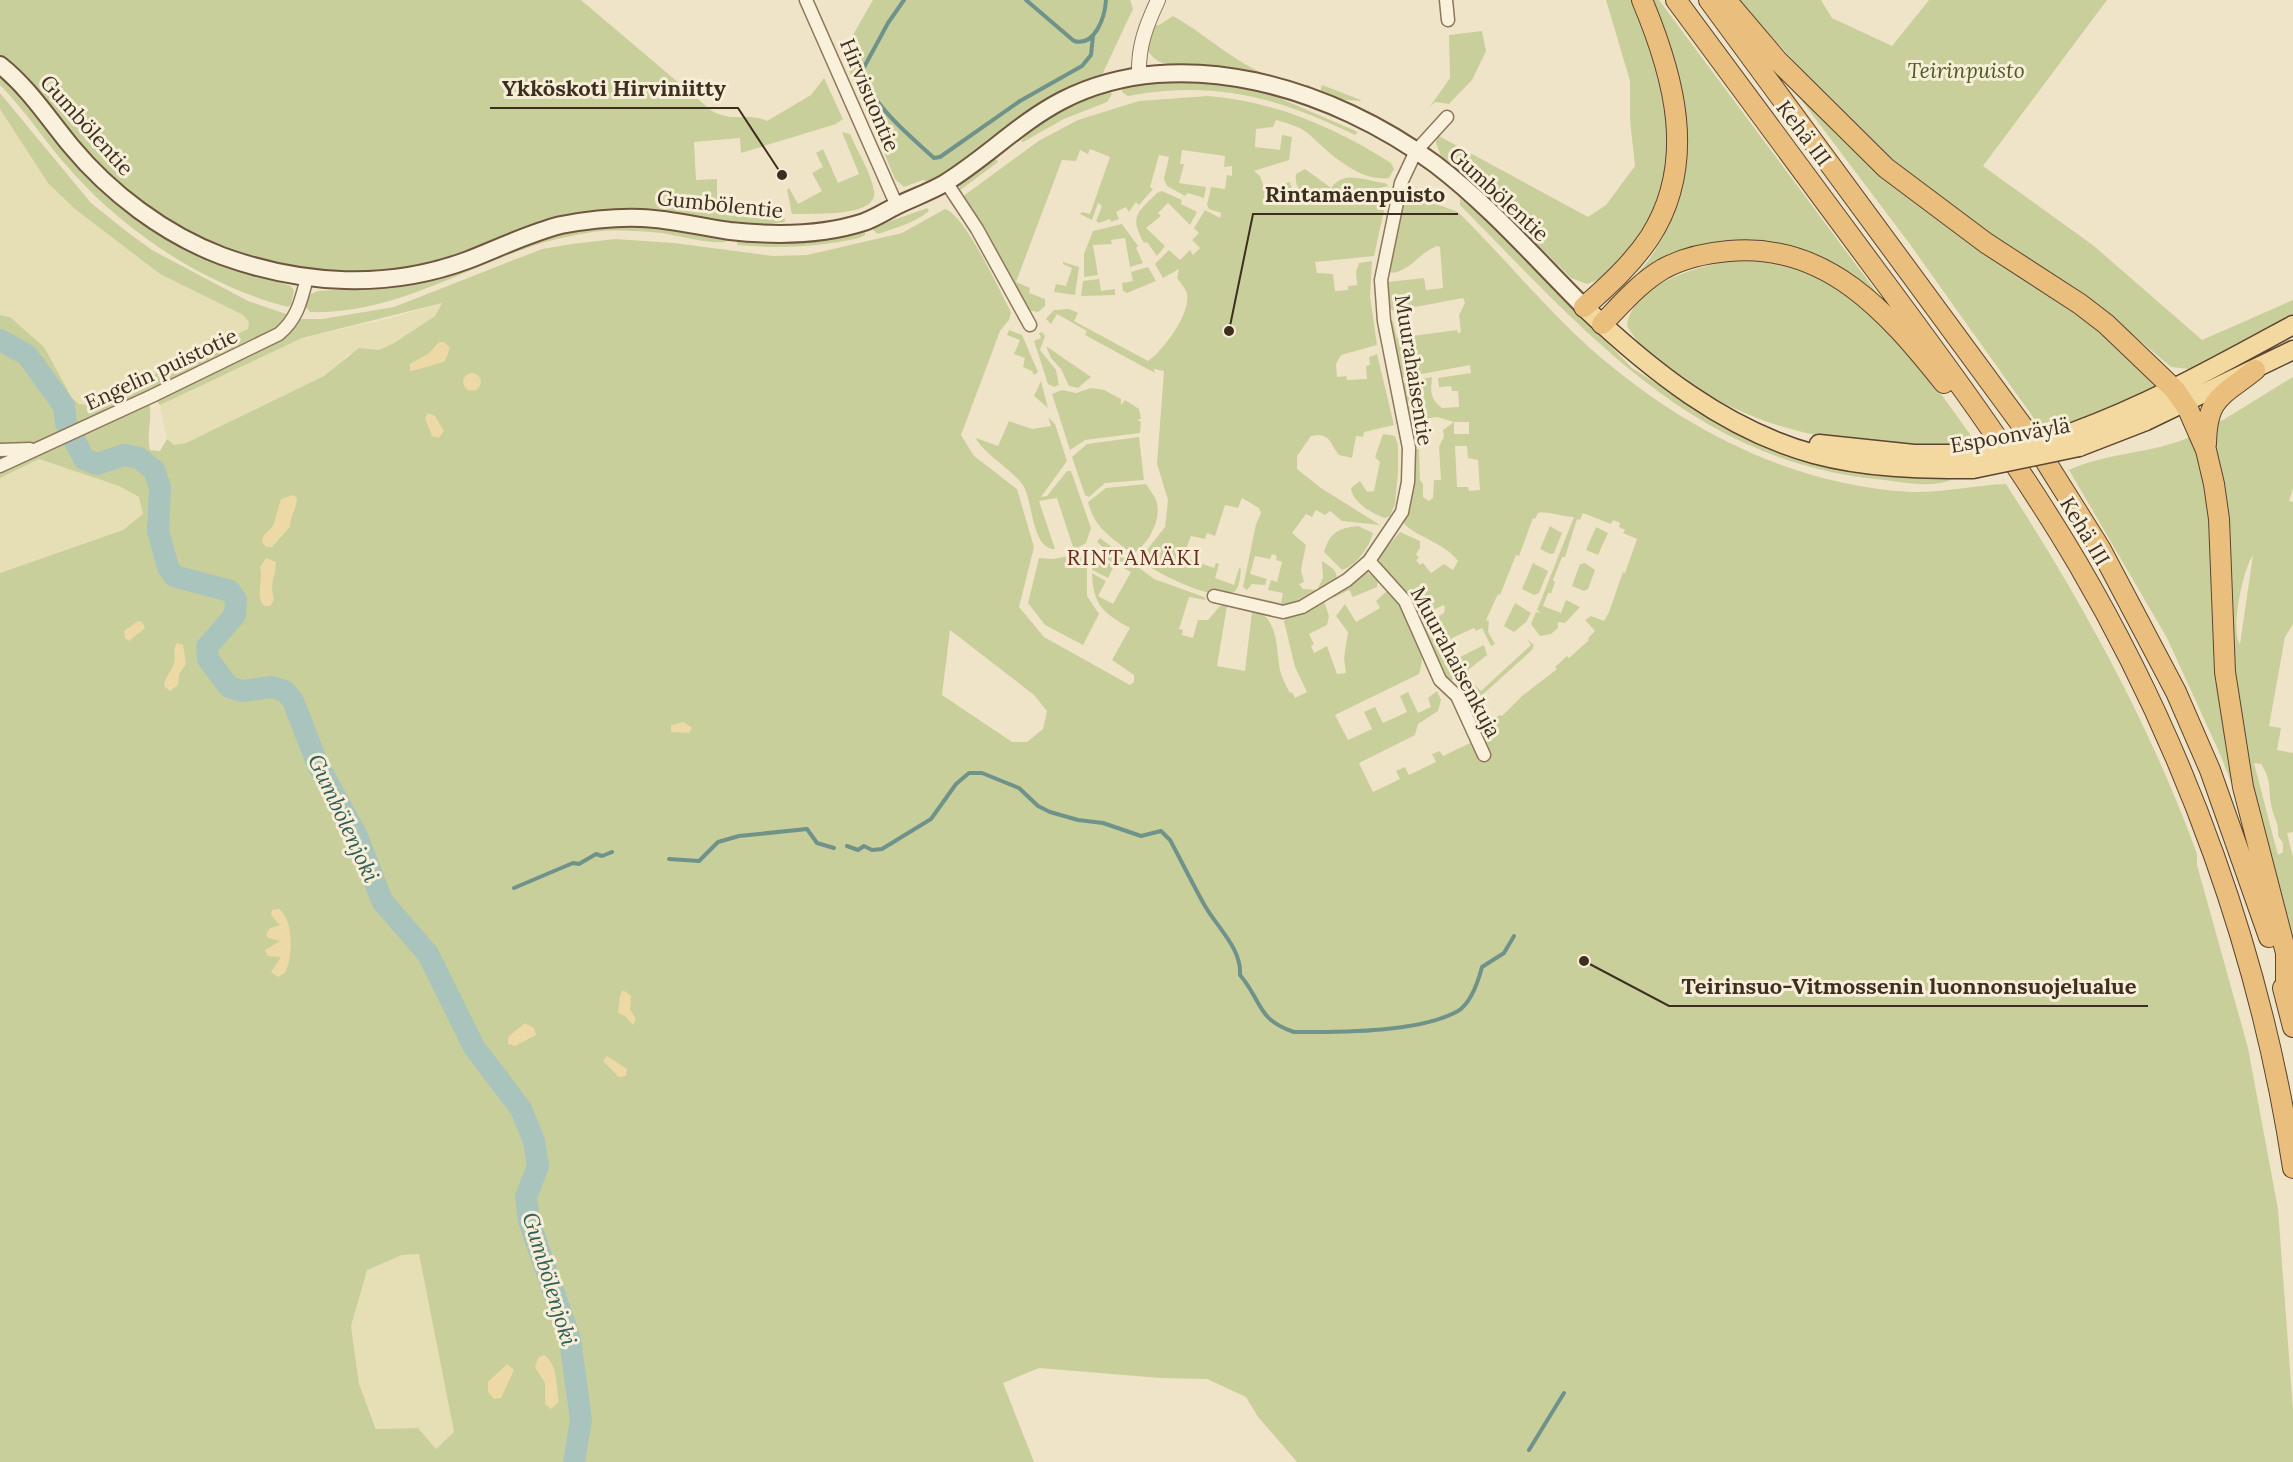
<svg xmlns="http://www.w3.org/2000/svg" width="2293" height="1462" viewBox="0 0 2293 1462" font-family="Lora,serif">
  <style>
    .farmland { fill: #e6deb5 }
    .green { fill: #c9cf9b; fill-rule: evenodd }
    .sand { fill: #ecd9a5 }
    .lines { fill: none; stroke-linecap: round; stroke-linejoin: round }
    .stream { stroke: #6f938a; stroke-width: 4 }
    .river { stroke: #a9c4bc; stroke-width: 22 }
    .minor-casing { stroke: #8d765c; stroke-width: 15 }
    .tertiary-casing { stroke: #8d765c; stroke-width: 16 }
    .secondary-casing { stroke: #6f573f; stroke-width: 20 }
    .primary-casing { stroke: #5b4430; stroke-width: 21 }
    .trunk-casing { stroke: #5b4430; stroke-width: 22 }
    .minor { stroke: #faf1dc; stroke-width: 12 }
    .tertiary { stroke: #faf1dc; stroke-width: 14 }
    .secondary { stroke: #faf1dc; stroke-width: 16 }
    .primary { stroke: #f3d9a0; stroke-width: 18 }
    .trunk { stroke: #eabe7c; stroke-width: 20 }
    .primary-bridge-casing { stroke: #5b4430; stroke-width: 21; stroke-linecap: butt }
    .primary-bridge { stroke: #f3d9a0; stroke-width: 18 }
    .labels { text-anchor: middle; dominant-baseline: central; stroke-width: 6; stroke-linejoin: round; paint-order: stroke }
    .park-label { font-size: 21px; font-style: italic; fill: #4d5a26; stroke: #f7eed8 }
    .street-label { font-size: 21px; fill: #3d2e20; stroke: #f7eed8 }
    .neighbourhood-label { font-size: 22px; letter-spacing: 1.5px; fill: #6b2e1e; stroke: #f7eed8 }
    .water-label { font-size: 22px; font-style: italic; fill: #2f5d5a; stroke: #f7eed8 }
    .leader { fill: none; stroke: #3d2e20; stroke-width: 2 }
    .callout-dot { fill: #3d2e20; stroke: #f7eed8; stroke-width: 2 }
    .callout-label { font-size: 22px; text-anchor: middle; font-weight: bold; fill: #3d2e20; stroke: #f7eed8; stroke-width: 6; stroke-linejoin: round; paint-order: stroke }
  </style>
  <rect width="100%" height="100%" fill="#f0e4c8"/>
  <path class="farmland" d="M0,109L75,209L160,274L243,315L249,321V329L90,405H79L72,398L44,347L10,317L0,315Z
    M442,303L435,316L394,343L379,350L348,354L339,366L324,376L186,443L174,445L167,439L160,405L302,338L391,318Z
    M39,459L119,486L139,497L144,515L123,530L0,573V478Z
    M419,1254L454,1433L435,1449L418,1428L377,1429L359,1384L351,1326L366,1270L402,1255Z"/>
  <path class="green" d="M0,0H581L712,111C733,123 748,112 767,121L811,95L824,78L843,119L836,124L741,153L740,138L694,142L696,180L717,179V203C740,203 760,207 783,206L785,222C774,223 764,225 753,226C721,226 687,216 655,213C623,210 592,212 560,216C549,218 537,224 526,228C489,241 453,259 415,266C310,288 191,254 113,180C76,145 44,103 11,65L0,56Z
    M873,0H1130L1133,9L1101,77L990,141L930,183L923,180L904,187L895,179L842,54Z
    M1606,0H1634L1650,35L1671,114L1668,177L1647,230L1605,277L1587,284L1571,278L1516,223L1441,156L1436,143L1437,135L1588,217L1606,205L1635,166L1630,120V81Z
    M1650,0H1659L1889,309L1848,274L1701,249L1611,304L1608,301C1620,288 1636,276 1647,262C1709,181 1691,85 1650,0Z
    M1738,0H1821L1832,18L1892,46L1929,0H2107L1983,166L2094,246L2202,340L2293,300V317L2197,367L2189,369L2171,367L2107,313L1974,225L1859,132Z
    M1173,16C1214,39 1259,86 1310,85L1307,90C1270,79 1233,67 1194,64C1181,63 1165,68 1154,58C1142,48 1149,38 1154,25H1159Z
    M1482,31L1486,51L1472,80L1449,104L1435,102L1429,108L1450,78L1449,35Z
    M0,74L22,96L71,157L235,269L291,286L294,291L291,305L288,307C207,286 129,235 73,173C47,145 27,112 0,85Z
    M1211,81L1263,91L1358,132L1355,135C1278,97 1214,80 1128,96L1123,93L1121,87L1149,82Z
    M1787,81L2043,288L2106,333L2156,383L2155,387L2045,434L1909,243Z
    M1322,85L1361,100L1360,101L1335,99L1320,93Z
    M1110,90L1112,94L1107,102L1064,119L1023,142L1021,141C1050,110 1071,103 1110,90Z
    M0,93L91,203L126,231L152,250L248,301L289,315L281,326L271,333L0,462V315L10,317L44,347L72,398L79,404L90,405L248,329L249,322L243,315L160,274L75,209L48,183L0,109Z
    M1208,96C1274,101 1336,128 1391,163L1394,169L1389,178C1359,182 1330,154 1310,135C1302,127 1287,123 1276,120L1273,127L1256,129L1255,147L1280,150L1282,135L1292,137L1289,160L1254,171L1260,176L1265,190L1290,182L1293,193L1307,205L1385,193L1387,197L1374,256L1315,262L1317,273L1333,274L1335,291L1348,290V286L1357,285L1356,272L1359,263L1372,261L1370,296L1377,345L1341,355L1336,364L1337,377L1346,376L1347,380L1367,379L1366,366L1370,365L1369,357L1377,354L1394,425L1364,432L1363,437L1356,436L1352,458L1339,455C1329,443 1331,432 1311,436L1297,456V469L1321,488L1380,525L1342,521L1330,511L1325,515L1316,510L1312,517L1306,514L1292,533L1306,545L1301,570L1304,582L1299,584L1303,589L1317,590L1323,578L1322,561C1329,566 1339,570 1336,581L1291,608L1250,600L1253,597L1281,603L1283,593L1268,590L1271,580L1277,582L1282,562L1276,560L1277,556L1272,554L1270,559L1255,556L1250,574L1267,579L1265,585L1252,584L1247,590L1243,587L1256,524L1261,513L1259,508L1242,498L1238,508L1225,505L1215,536L1207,533L1205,539L1191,536L1183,557L1214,568L1216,563L1219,564L1215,578L1234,585L1239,568L1241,569C1240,576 1240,586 1235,591C1218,606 1154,571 1139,560L1165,527L1168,500L1157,464L1164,371L1154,369L1155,373L1085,335L1087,331L1057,314L1051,324L1046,319L1054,310L1069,309L1078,313L1074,321L1148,361C1163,351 1191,313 1187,294C1186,289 1180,282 1177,278L1179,269L1163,278L1155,264L1169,250L1180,260L1190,250L1193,255L1200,248L1192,240L1199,233L1194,228L1205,210L1220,218L1221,213L1209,209L1207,205L1211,187L1225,189L1227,175L1232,176V166L1224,167L1225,156L1182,150L1180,164H1184L1179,183L1206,187L1204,198L1188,193L1185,196L1167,186L1164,179L1169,157L1159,155L1150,187L1153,189L1139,205L1136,202L1129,212L1126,207L1116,212L1119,219L1111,222L1110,219L1099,223L1096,221L1102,206L1098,203L1092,220L1080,214L1082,212L1090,214L1110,157L1090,149L1088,154L1080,150L1076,161L1062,160L1016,282L1030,288L1029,293L1045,299V306L1038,312L1028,310L962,197L1040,140L1078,120L1139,101Z
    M842,132L850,134C857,151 871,172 874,191C879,218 809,213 792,214L787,190L789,188L798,204L822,191L812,173L823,167L816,153L823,149L838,183L859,174Z
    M996,159L998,162L959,191L960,182Z
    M1305,169L1331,188C1344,169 1365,181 1385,183L1389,186L1317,200C1303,196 1294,189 1296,174Z
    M1417,187L1436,204L1458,212C1503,256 1544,307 1591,349C1681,428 1790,485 1911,492C1943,493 1974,485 2006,484C2081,600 2150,724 2197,854V865L2248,1048L2278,1209L2293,1410V1462H1297L1258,1417L1246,1397L1207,1379L1160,1378L1039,1368L1003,1383L1034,1462H0V573L123,530L143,514L139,497L119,486L39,459L0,478V471L149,402C153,418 146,434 150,450L160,451L167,439L174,445L186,443L324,376L359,348L379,350L394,343L435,316L442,303L302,338L160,405L157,401L159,395L291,331L300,319H322L394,307L542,249L572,244L615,239L674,243L773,256L807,255L902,233L945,209C965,214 1000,292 1011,312L1009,320L1000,331L961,435L974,456L1017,489L1034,547L1019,607L1044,637L1130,685L1134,682V675L1112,660L1130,628C1103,613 1093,605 1092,573L1106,581L1098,596L1113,604L1131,572L1101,556L1105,549L1097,542L1100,538L1154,579L1204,597L1206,600L1189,597L1179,629L1183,630L1182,635L1193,638L1198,620H1208L1220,606H1227L1217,666L1245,671L1252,612L1256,610C1279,621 1276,648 1280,670C1282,678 1286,686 1290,693L1292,692L1295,698L1307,692L1295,667L1284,621L1288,616L1324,601L1329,616L1327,625L1309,634L1314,644L1311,646L1314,653L1327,646L1337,674L1346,673L1344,658L1348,632L1336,616L1345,604L1356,622L1380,608L1376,601L1388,590C1408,613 1430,643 1419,674L1335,715L1348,740L1372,729L1364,712L1375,707L1383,723L1407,712L1400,696L1408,692L1418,713L1431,707L1428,698L1437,691L1441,700L1438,711L1418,724L1415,735L1359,763L1373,792L1400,779L1396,771L1405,767L1409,775L1436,762L1432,754L1440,751L1443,756L1470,743L1481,762L1489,757L1461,695L1462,689L1494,719L1500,715L1502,716L1522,696L1557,669L1555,667L1567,656L1569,658L1589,640L1588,638L1595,631L1585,620L1591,616L1604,621L1609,612L1623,572L1625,573L1637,539L1623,533L1625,530L1619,527L1620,523L1613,520L1611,524L1583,513L1580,520L1577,519L1565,557H1562L1553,580L1555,582L1551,593H1548L1543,606L1561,613L1566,600L1580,607L1565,623L1558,622V628L1551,634L1540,636L1531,624L1536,612L1541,613L1537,610L1574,517C1562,517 1550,511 1538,513L1535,519L1533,518L1519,556L1516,555L1500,595L1498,594L1486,620L1489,621L1488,632L1495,644L1491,646L1482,628L1476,631L1474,628L1452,638L1454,643L1448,647L1460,675L1450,681L1447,678L1422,625L1444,613L1445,607L1443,605L1419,618L1380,565L1379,556L1400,532L1420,541V548L1416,554L1419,558L1416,560L1420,565L1423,563L1431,573L1444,564L1453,570L1458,561C1447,544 1410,534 1403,522L1414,450L1419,449L1420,480L1423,484V497L1429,501L1433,498L1434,480H1441L1439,446L1444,437L1443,430L1454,422L1437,417L1411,421L1401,387L1404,383L1432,377C1431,391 1429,398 1442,408L1459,407L1458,391H1452L1451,386L1439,387L1438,378L1471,373L1470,365L1400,378L1388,318L1393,321L1397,338L1457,330L1458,333L1461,332L1459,315L1465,303L1463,298L1394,311L1389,308L1388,282L1424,278L1426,290L1443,288L1440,247L1437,246C1421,251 1405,277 1388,272L1399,207ZM1454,422H1469V434H1454ZM1455,446H1467L1468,458L1478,460L1480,490L1469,491L1468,487H1457ZM950,630L1034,695L1047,711L1043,729L1027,742H1012L942,695ZM419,1254L454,1432L436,1449L418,1428L376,1429L359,1384L351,1326L367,1270L402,1255Z
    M1162,191L1182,200L1181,204L1197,212L1190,225L1168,203L1158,213L1161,216L1146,228L1165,246L1157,256L1147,242L1144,243C1129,216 1137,213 1157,193Z
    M1460,199L1482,215L1632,368L1694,407L1728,426L1951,480C1929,489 1897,481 1875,479C1690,459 1582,328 1460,205Z
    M927,208L929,211C915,223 895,228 878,234L873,230L874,227Z
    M1122,224L1138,246L1136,248L1143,263L1130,267L1125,238L1111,240L1112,244L1093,245L1098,275L1084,277V254L1093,231Z
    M623,225L726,237L728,241C715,246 677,235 661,233C639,231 615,229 593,232C570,236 548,240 527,248C456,273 387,315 310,312L304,305L311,294L318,291L403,286L444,274L554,234Z
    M865,229V235L859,238C817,247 781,249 738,245L736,241L798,242Z
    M1735,260C1748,260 1763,258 1776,260C1863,278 1929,377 1978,445C1872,453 1758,437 1672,371C1654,358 1638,345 1627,326C1633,283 1698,266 1735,260Z
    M1063,262L1079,267L1075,295L1054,292L1056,284L1066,286L1072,268L1063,264Z
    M1148,267L1156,281L1127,293L1123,291L1122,283L1133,281L1131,272Z
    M1099,279L1101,291L1115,289V295L1081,296L1083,281Z
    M1009,330L1022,335L1038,372L1034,375L1032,371L1023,367L1025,358L1014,354L1020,340L1007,335Z
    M1042,332L1045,336L1040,350L1056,370L1059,385L1054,387L1048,384L1034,341L1041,338L1039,333Z
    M1046,346L1091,377L1078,388L1069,386L1061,369L1051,358Z
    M2293,377V488L2289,501L2293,502V624L2285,637L2269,726L2281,728L2277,750L2293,753V832L2287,833L2293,857V956L2256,805L2235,694L2224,482L2209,424L2223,420ZM2253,555L2240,644C2230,630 2243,569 2253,555ZM2254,763L2261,764C2272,781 2268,787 2271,804C2273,817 2279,822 2278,836L2283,843V852L2278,855Z
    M1041,381L1048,408L1034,396Z
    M1091,388L1104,390L1121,399V405L1125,400L1139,409L1141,419L1137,420L1141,422L1140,433L1085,440L1070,450L1052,394L1062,390L1076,393Z
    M1048,417L1055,424L1067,461L1041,497L1047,496L1067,471H1071L1091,528L1086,543L1076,549L1073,547L1057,498L1039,501L1055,549C1032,550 1033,503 1024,487C1015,471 982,453 976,438L998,446L1009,421L1032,429L1051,426Z
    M1383,434L1395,436L1398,445V472L1395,504L1390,516L1385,518C1372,514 1352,502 1351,488L1360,481L1367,492L1374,491L1380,462L1375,457Z
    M2192,436L2203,480L2210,524L2243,813L2220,754L2167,638L2069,470C2108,452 2153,454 2192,436Z
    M1139,437L1144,480L1105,483L1089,497L1085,495L1072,457L1087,444Z
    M1146,484C1149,489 1154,495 1156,500C1163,518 1148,545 1133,554C1113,539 1094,528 1088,502L1106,488Z
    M1358,526L1373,533C1370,546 1356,566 1342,570L1324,552C1330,532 1339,528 1358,526Z
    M1550,526L1562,533L1554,553L1550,554L1540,549Z
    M1596,527L1608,533L1598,555L1586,550Z
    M1079,554L1087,556V596L1099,614L1083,645L1045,625L1028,603L1039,558L1053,559Z
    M1093,557L1114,566L1108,578L1092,570Z
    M1533,563L1548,571L1539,593L1534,595L1522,589Z
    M1585,563L1595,570L1588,589L1584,591L1572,586L1580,564Z
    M1366,571L1378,580L1377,587L1353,597L1349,590L1333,598L1332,594Z
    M1515,603L1531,613L1526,622L1514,632L1504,626Z
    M1527,639L1534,645L1532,650L1479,698L1464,687L1471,681L1481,691L1531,645Z
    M1484,645L1487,655L1468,670L1460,657Z"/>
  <path class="sand" d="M439,342H444L450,348L445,361C441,363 414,371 410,371V364L428,354Z
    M463 382a9 9 0 1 1 18 0a9 9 0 1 1-18 0Z
    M428,413L435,416L444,431L439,438L432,436L425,418Z
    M293,495L297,498C297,508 290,516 290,527L272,547H266L262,542L264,535L273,526L281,499Z
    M266,558L276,562C276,579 269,578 274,600L270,606H265C254,598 264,580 260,567Z
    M138,621L142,622L145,628L129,641L125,638L124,631Z
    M177,643L183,645L186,664L179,674L178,685L170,691L164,686C164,677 172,672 174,663C176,655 172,651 177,643Z
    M684,722L692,728L689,733L671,732V725Z
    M279,909C294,919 293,958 285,973L278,977L271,972L281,957L268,956L265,950L280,941L268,938L266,934L270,928L280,925L271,915L272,910Z
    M623,990L631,996L630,1009L636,1019L633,1025L625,1016L618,1013L620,995Z
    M525,1023L534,1028L536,1035L515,1046L508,1044V1037Z
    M607,1056L627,1069L626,1076L619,1077L603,1061Z
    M544,1355C558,1364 556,1387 559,1402L551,1409L545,1404V1383L535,1367L538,1358Z
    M507,1364L514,1370L501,1398L494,1399L488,1392V1382Z"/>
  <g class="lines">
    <path class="stream" d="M904,0L888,23L862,71C874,108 906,132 934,158L940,157L1020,101L1082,66L1091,55L1093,36
      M1026,0L1074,41C1095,47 1105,17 1106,0
      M847,846L858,850L864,846L872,850L882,849L931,819L956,784L969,773H982L1019,788L1038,806L1050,812L1078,820L1103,823L1141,836L1161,831L1170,840C1182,862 1193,885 1205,906C1217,927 1242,949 1240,975C1263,1002 1256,1019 1294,1032C1338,1032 1419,1033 1458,1011C1471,1003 1478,982 1482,967L1504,953L1514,936
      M669,859L699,861L718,842L739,836L807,829L817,843L834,848
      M514,888L573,863L579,864L596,854L602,856L612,852
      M1529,1450L1564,1393"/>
    <path class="river" d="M0,340L27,355L64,406L66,423L84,459L97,464L124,455L139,458L154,470L160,487L158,531L168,567L174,576L230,591L236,600L235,615L207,647L208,659L229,687L242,691L272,687L285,691L293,701L318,765L357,836L382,901L428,954L474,1047L521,1109L534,1141L538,1166L526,1197L529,1221L570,1339L581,1420L574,1462"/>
    <g class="minor-casing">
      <path id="minor" d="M806,0L897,206
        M1446,0L1448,20
        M946,182L977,229L1030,325
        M0,450L30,449
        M0,466L152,396L279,334C298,318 301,300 307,278
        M1369,561L1405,601L1440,680L1457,696L1484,755
        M1214,596L1283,612L1302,607L1347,580L1369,561L1402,512L1408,482L1409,448L1384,321L1381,280L1401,183L1416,151L1447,117"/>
    </g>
    <g class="tertiary-casing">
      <path id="tertiary" d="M1139,75C1138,46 1146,26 1158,0"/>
    </g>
    <g class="secondary-casing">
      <path id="secondary" d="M0,65C28,87 48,118 71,146C110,193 164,234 222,256C302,285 388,290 468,260C499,248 529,233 561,225C588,220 614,217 641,218C671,219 701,227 730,231C775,236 821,236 864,222C875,218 886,211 896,206C912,198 930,192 945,183C986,158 1020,122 1063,100C1181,40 1334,89 1435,164C1489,205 1536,259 1584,307"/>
    </g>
    <g class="primary-casing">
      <path id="primary" d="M1584,307C1649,369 1725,430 1814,454C1866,468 1919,469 1973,469
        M2073,432C2150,404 2221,364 2293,325
        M1819,444L1914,454H1967
        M2079,447L2146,421L2293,350"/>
    </g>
    <g class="trunk-casing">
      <path id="trunk" d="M1676,0C1741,88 1806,176 1872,265C1944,362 2016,459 2078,564C2186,748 2261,956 2293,1168
        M1709,0L2029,435L2100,548L2176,692L2210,770L2269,937
        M1726,0L1777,60L1886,168L1986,243L2080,304L2106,324L2175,390L2188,409L2206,450L2214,484L2219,519L2225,672L2243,787L2286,953V999
        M1584,307C1608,286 1632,264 1650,237C1698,162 1674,76 1642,0
        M1602,324C1621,305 1639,283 1663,269C1683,258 1706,253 1729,251C1827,242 1888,313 1944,383
        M2206,444C2207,397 2221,397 2255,370
        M2283,988L2293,1027"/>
    </g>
    <use href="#minor" class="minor"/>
    <use href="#tertiary" class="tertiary"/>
    <use href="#secondary" class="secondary"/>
    <use href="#primary" class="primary"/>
    <use href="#trunk" class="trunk"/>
    <g class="primary-bridge-casing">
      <path id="primary-bridge" d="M1967,454L2019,446L2073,432
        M1973,469L2079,447"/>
    </g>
    <use href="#primary-bridge" class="primary-bridge"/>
  </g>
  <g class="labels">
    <g class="park-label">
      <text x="1966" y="70">Teirinpuisto</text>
    </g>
    <g class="street-label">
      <text transform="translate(870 95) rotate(67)">Hirvisuontie</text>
      <text transform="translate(87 125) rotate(48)">Gumbölentie</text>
      <text transform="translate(1804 133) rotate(53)">Kehä III</text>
      <text transform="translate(1499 194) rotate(43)">Gumbölentie</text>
      <text transform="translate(720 204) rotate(6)">Gumbölentie</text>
      <text transform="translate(161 369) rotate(-25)">Engelin puistotie</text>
      <text transform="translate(1414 370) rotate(81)">Muurahaisentie</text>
      <text transform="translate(2010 435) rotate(-10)">Espoonväylä</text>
      <text transform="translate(2085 531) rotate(59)">Kehä III</text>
      <text transform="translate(1456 662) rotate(62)">Muurahaisenkuja</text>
    </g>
    <g class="neighbourhood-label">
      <text x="1134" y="557">RINTAMÄKI</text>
    </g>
    <g class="water-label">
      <text transform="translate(344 818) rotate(65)">Gumbölenjoki</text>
      <text transform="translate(550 1279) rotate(73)">Gumbölenjoki</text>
    </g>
  </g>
  <path class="leader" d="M782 175L738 108H490M1229 331L1253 214H1458M1584 961L1669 1006H2148"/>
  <g class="callout-dot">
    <circle cx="782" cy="175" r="6"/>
    <circle cx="1229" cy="331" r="6"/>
    <circle cx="1584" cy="961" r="6"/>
  </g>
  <g class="callout-label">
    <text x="614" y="96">Ykköskoti Hirviniitty</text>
    <text x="1355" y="202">Rintamäenpuisto</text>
    <text x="1909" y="994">Teirinsuo-Vitmossenin luonnonsuojelualue</text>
  </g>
</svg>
